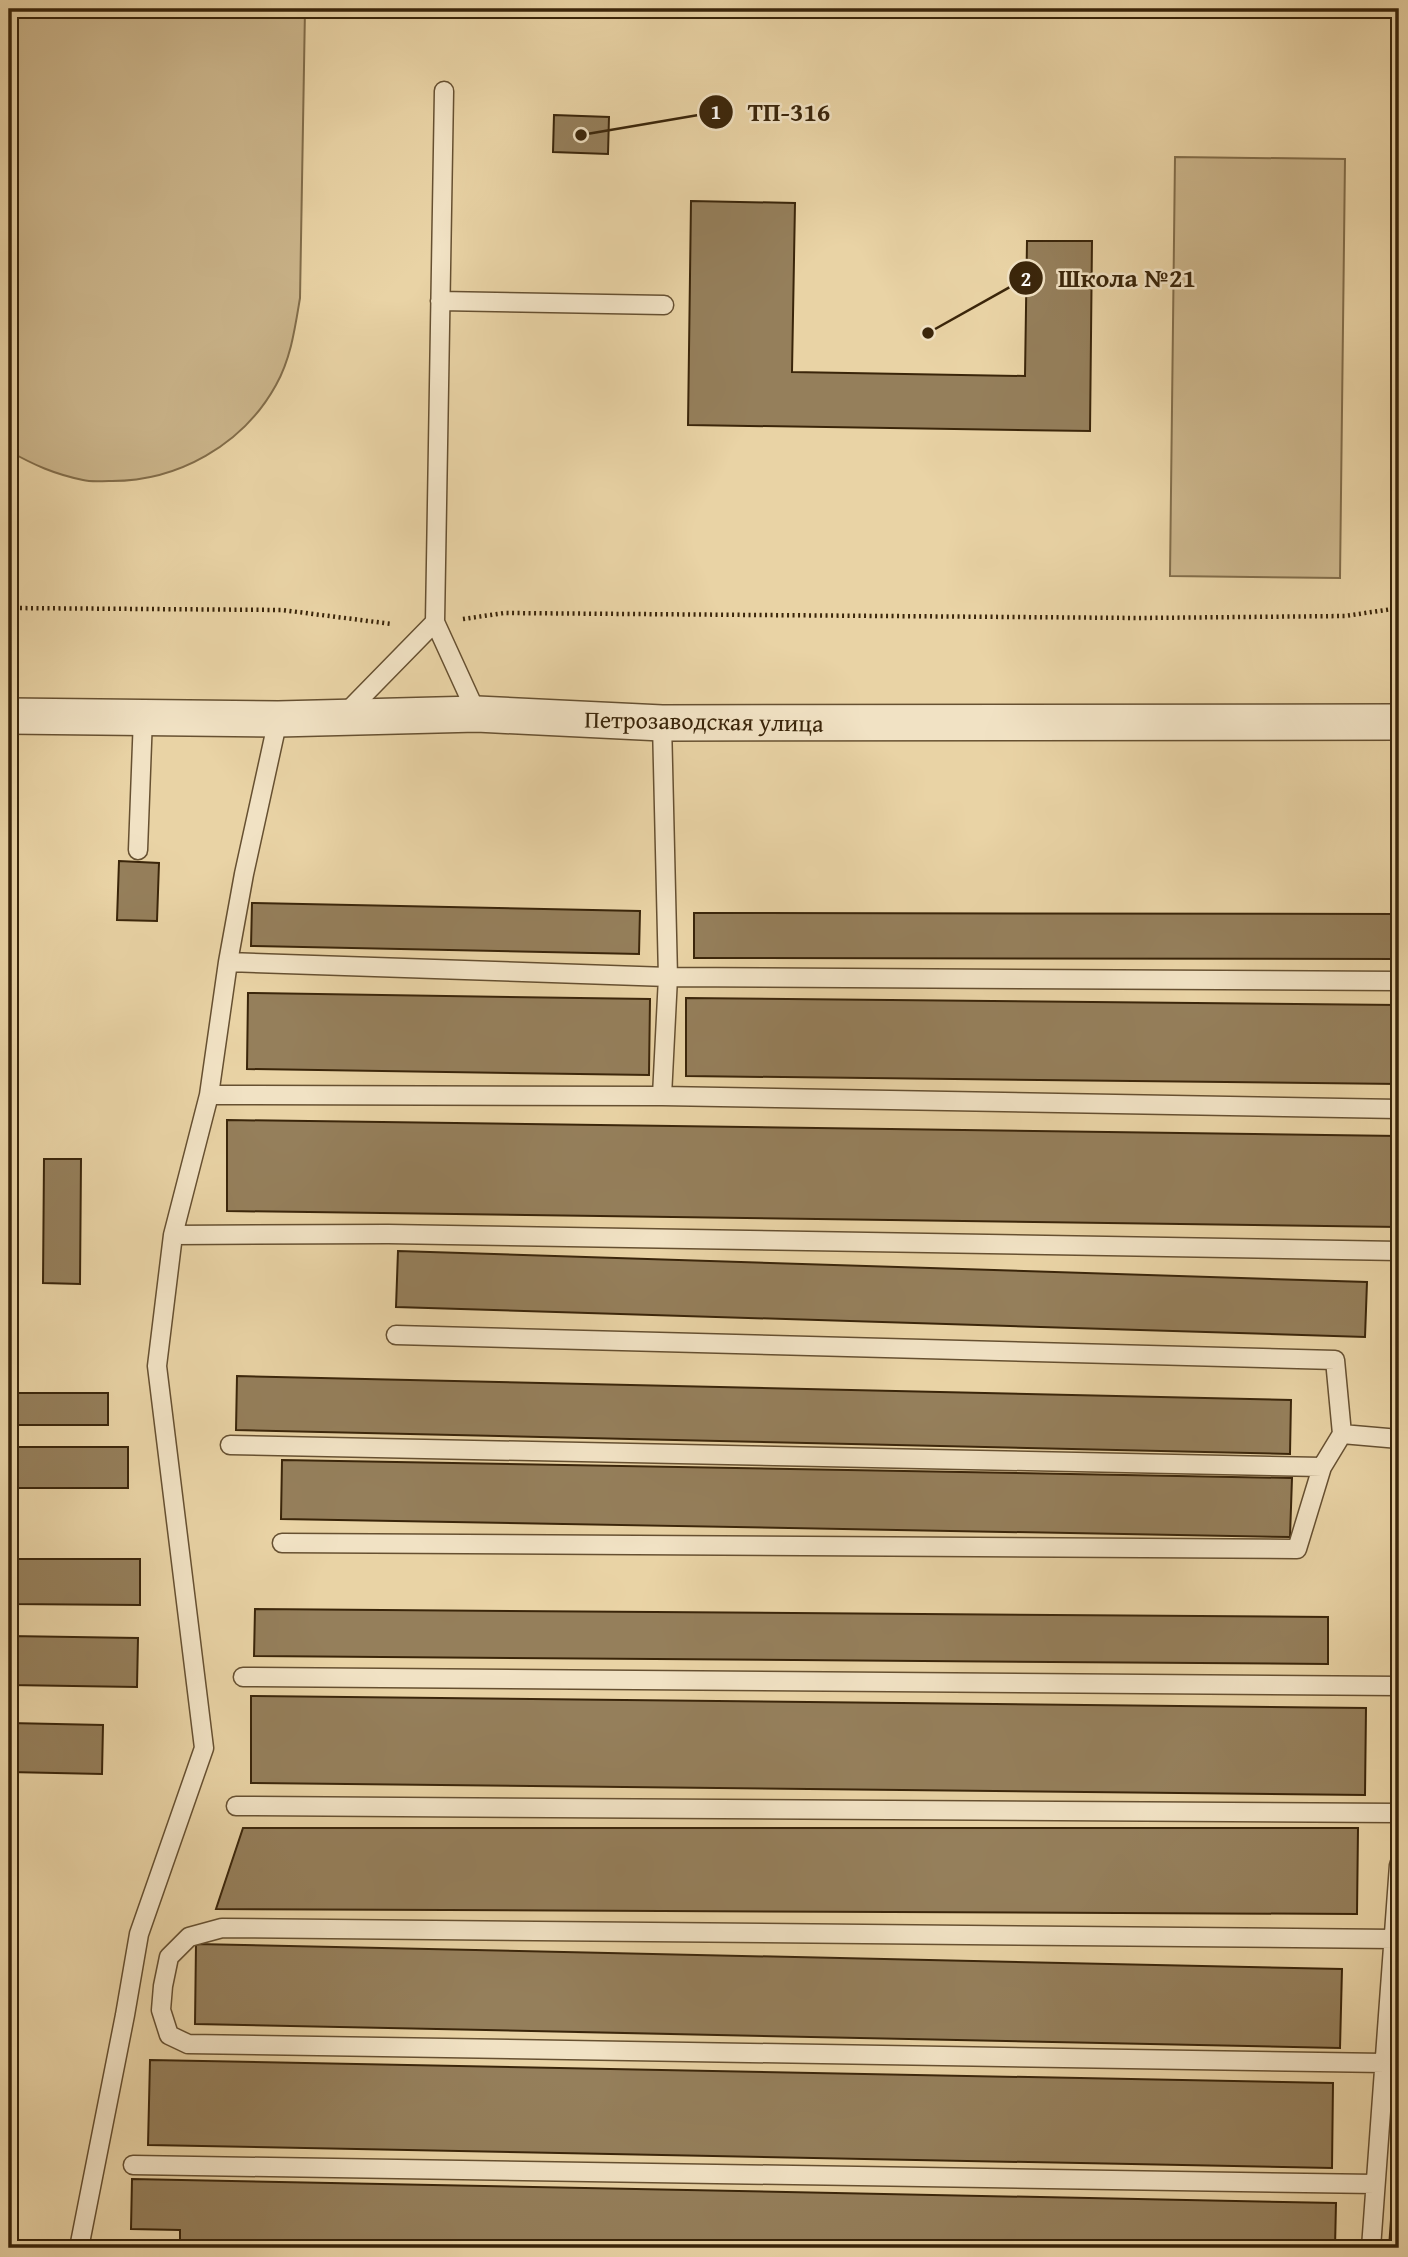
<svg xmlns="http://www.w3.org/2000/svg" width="1408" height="2257" viewBox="0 0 1408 2257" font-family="'Gentium Book Plus',serif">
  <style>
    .green { fill: #cbb58b; stroke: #826d4a; stroke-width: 2 }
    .building { fill: #957f5b; stroke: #3a250a; stroke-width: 2 }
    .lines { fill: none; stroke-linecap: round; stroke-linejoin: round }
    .lane-casing { stroke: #665031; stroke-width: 21 }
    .street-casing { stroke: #665031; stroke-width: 38 }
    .path { stroke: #3a250a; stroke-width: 4.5; stroke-dasharray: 2 3.5; stroke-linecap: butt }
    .lane { stroke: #f1e2c4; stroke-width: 18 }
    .street { stroke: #f1e2c4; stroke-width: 35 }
    .labels { text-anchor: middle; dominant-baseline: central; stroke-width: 5; stroke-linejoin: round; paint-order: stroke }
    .street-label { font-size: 24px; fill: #3a250a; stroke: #f1e2c4 }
    .leader { fill: none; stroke: #3a250a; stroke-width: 2.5 }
    .callout-dot { fill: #3a250a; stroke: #f1e2c4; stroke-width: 2.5 }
    .mark-label { font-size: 21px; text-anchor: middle; font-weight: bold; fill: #fff }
    .callout-label { font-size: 26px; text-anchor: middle; font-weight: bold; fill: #3a250a; stroke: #f1e2c4; stroke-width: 5; stroke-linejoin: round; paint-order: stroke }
  </style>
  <rect width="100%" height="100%" fill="#e9d3a5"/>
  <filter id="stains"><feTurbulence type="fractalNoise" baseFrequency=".00286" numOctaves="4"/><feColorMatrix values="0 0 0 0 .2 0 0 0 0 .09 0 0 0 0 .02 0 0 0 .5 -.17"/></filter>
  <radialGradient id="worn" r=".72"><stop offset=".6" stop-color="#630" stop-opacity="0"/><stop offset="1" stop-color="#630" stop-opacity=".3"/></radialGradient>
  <path class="green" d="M9,9H305L300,298C295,328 291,358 276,385C243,445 177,482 109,481C100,481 91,482 83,480C54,474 34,465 9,451Z
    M1175,157L1345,159L1340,578L1170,576Z"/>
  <path class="building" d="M554,115L609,117L608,154L553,152Z
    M691,201L795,203L792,372L1025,376L1027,241H1092L1090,431L688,425Z
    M119,861L159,863L157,921L117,920Z
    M252,903L640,911L639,954L251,946Z
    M694,913L1399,914V959L694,958Z
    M248,993L650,999L649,1075L247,1069Z
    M686,998L1399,1005V1084L686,1076Z
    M227,1120L1399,1136V1227L227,1211Z
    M44,1159H81L80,1284L43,1283Z
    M398,1251L1367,1282L1365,1337L396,1307Z
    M237,1376L1291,1400L1290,1454L236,1430Z
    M9,1393H108V1425H9Z
    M9,1447H128V1488H9Z
    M282,1460L1292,1478L1290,1537L281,1519Z
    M9,1559H140V1605L9,1604Z
    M255,1609L1328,1617V1664L254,1656Z
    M9,1636L138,1638L137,1687L9,1685Z
    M251,1696L1366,1708L1365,1795L251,1783Z
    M9,1723L103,1725L102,1774L9,1772Z
    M243,1828H1358L1357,1914L216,1909Z
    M196,1944L1342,1969L1340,2048L195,2024Z
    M150,2060L1333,2083L1332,2168L148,2145Z
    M1399,2104V2248H1389Z
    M132,2179L1336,2203L1335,2248H180V2230L131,2229Z"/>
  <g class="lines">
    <g class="lane-casing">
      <path id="lane" d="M444,91L435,622L477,714
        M440,301L664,305
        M344,715L435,622
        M138,850L143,717
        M228,962L668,977L1399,981
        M209,1095L662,1096L1399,1109
        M662,1096L668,977L662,723
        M173,1235L388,1234L1399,1251
        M1342,1434L1399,1439
        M230,1445L1322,1467
        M282,1543L1297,1549L1322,1467L1342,1434L1335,1360L396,1335
        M243,1677L1399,1686
        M236,1806L1399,1813
        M1384,2063L188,2044L169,2035L161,2010L163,1986L169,1957L189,1937L222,1928L1394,1939
        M133,2165L1375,2184
        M79,2248L125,2015L139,1934L204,1748L157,1366L173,1235L209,1095L228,962L244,874L278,719
        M1371,2248L1399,1865"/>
    </g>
    <g class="street-casing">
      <path id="street" d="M9,716L278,719L477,714L662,723L1399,722"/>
    </g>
    <path class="path" d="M9,608L282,610L392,624
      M463,619L504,613L1139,618L1345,616L1399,608"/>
    <use href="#lane" class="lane"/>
    <use href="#street" class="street"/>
  </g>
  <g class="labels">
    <g class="street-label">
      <text transform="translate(704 721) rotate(1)">Петрозаводская улица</text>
    </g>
  </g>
  <path class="leader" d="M581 135L716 112M928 333L1026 278"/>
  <g class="callout-dot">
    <circle cx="581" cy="135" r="7"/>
    <circle cx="928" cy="333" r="7"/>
    <circle cx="716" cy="112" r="18"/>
    <circle cx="1026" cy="278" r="18"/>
  </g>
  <g class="mark-label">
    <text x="716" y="119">1</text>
    <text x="1026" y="286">2</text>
  </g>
  <g class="callout-label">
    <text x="789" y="121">ТП-316</text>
    <text x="1127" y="287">Школа №21</text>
  </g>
  <rect width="1408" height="2257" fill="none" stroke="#e9d3a5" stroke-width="35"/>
  <rect x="10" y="10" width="1387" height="2236" fill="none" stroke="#3a250a" stroke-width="3.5"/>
  <rect x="18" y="18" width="1373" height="2222" fill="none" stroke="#3a250a" stroke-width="2"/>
  <rect width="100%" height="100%" filter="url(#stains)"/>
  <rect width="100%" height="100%" fill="url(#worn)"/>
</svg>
